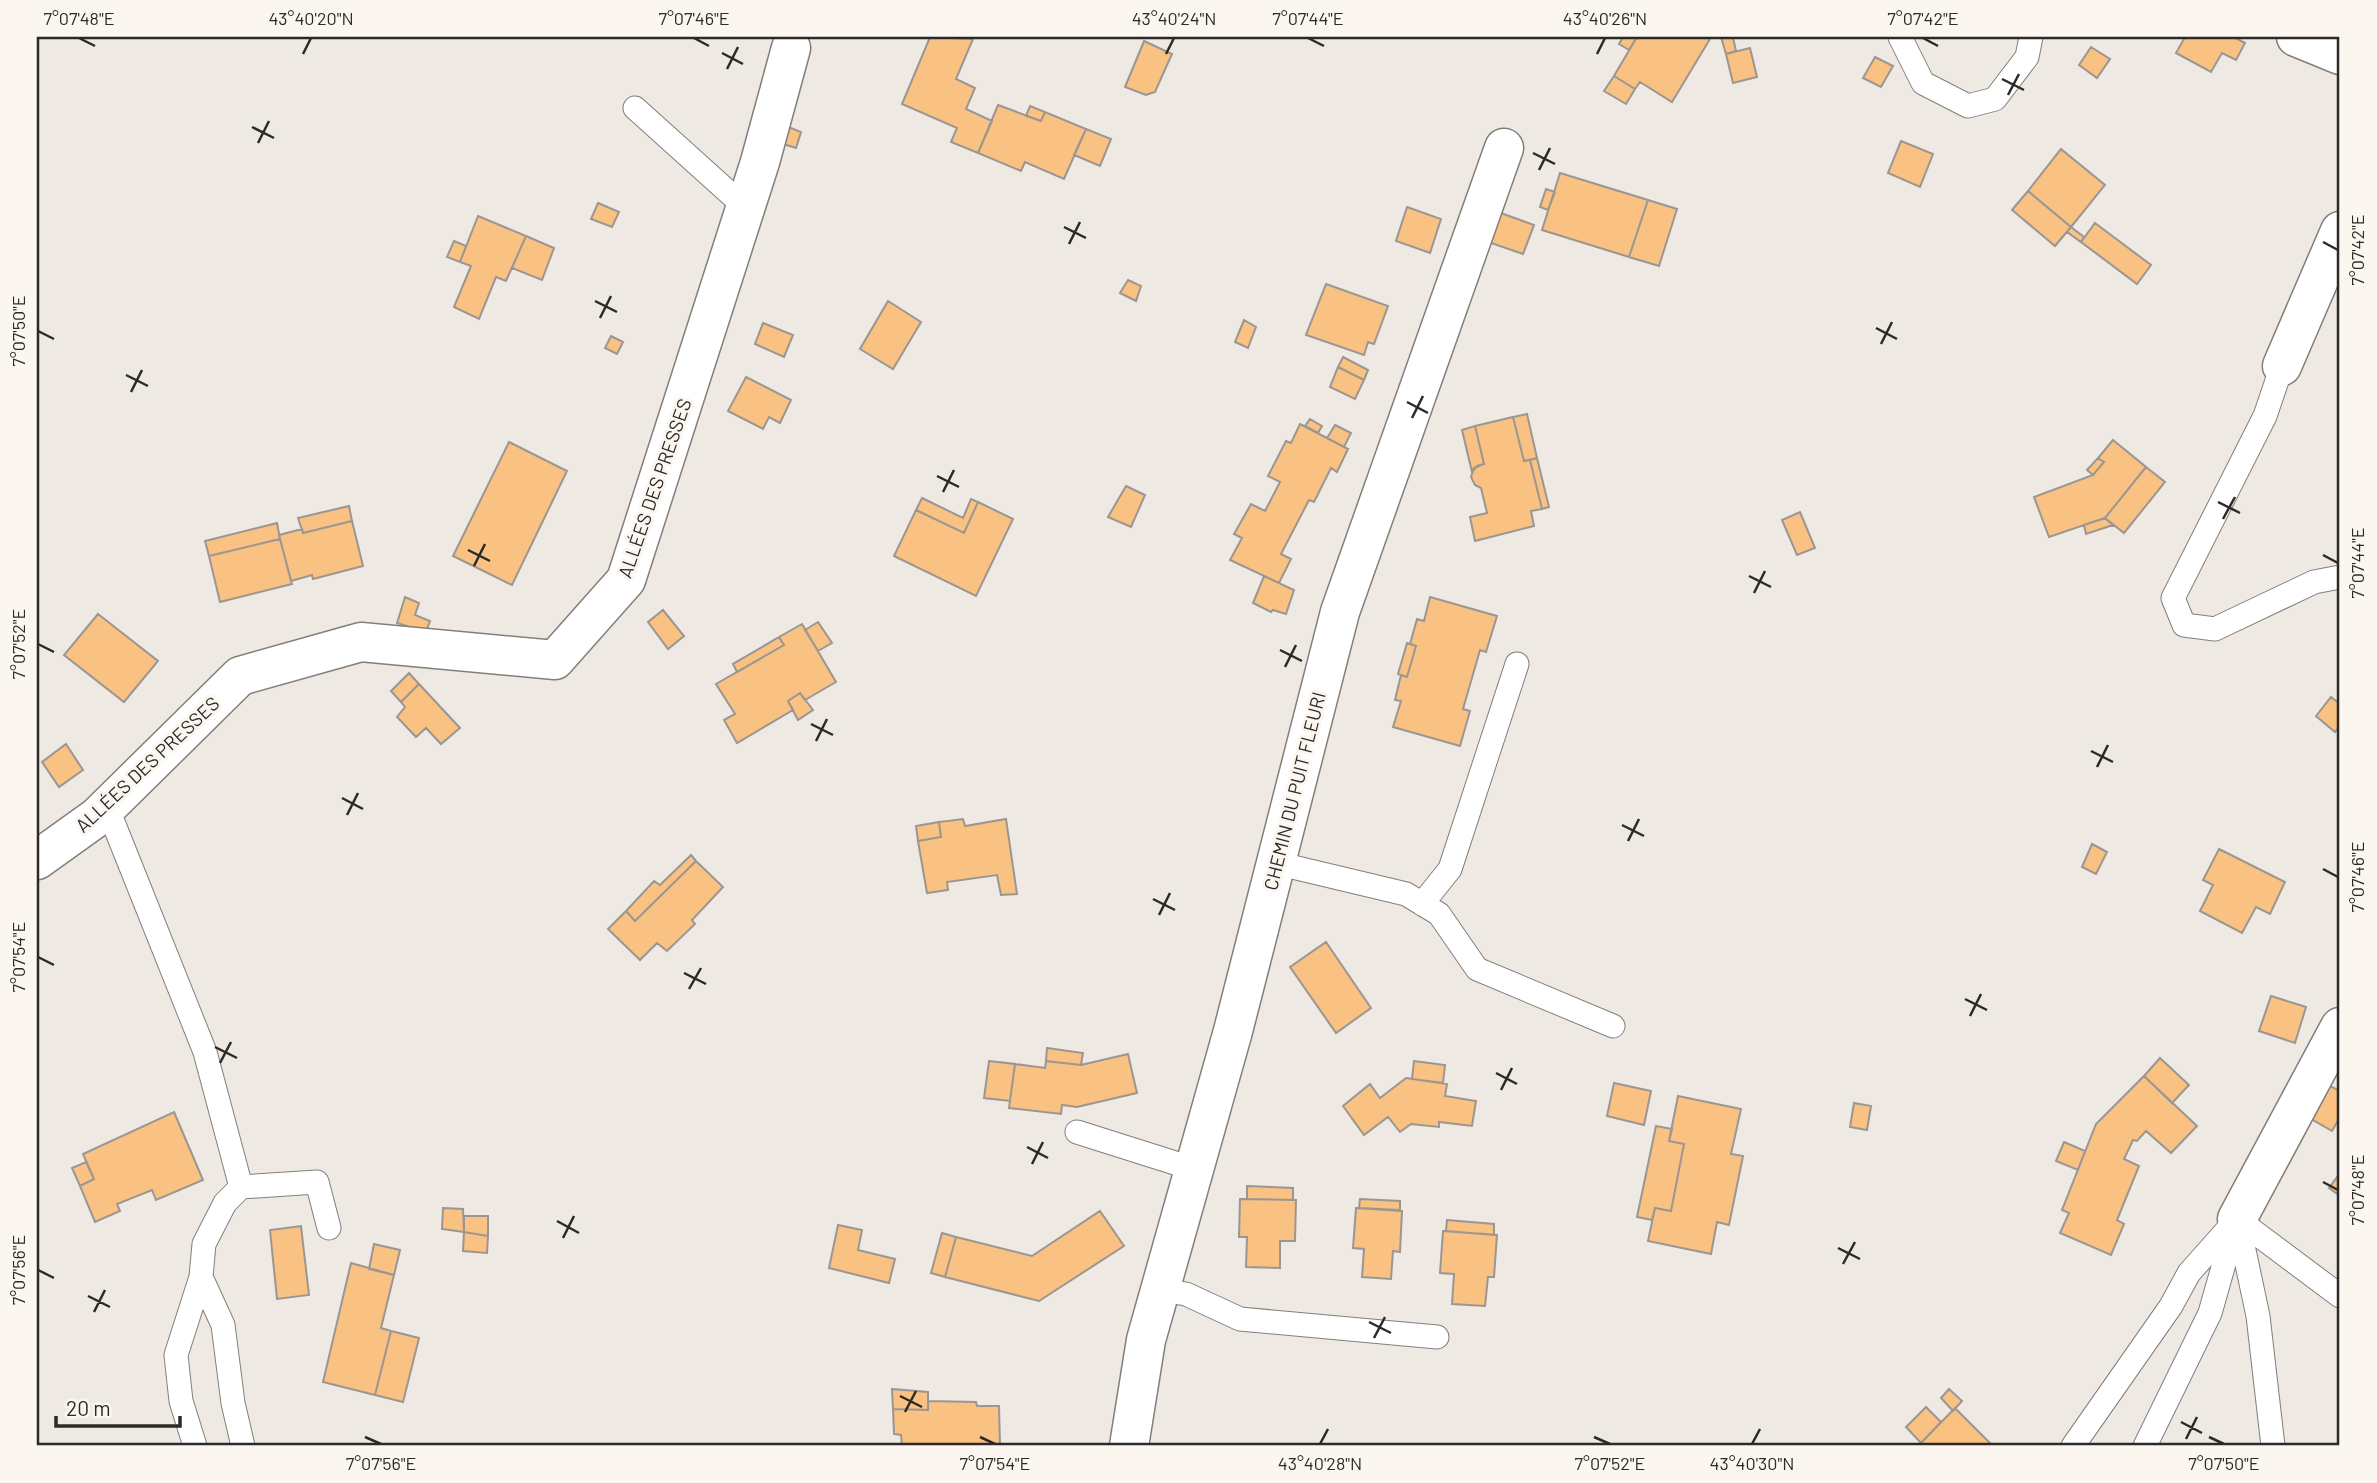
<svg xmlns="http://www.w3.org/2000/svg" width="2377" height="1483" viewBox="0 0 2377 1483" font-family="Barlow,sans-serif">
  <style>
    .building { fill: #f9c182; stroke: #9b9691; stroke-width: 2 }
    .lines { fill: none; stroke-linecap: round; stroke-linejoin: round }
    .lane-casing { stroke: #837e79; stroke-width: 25 }
    .street-casing { stroke: #837e79; stroke-width: 41 }
    .lane { stroke: #fff; stroke-width: 23 }
    .street { stroke: #fff; stroke-width: 38 }
    .ticks { fill: none; stroke: #2c2a28; stroke-width: 2.5 }
    .labels { text-anchor: middle; dominant-baseline: central; stroke-width: 6; stroke-linejoin: round; paint-order: stroke }
    .street-label { font-size: 19px; fill: #2c2a28; stroke: #fcf6f1 }
    .neatline { fill: none; stroke: #2c2a28; stroke-width: 2.5 }
    .ticks-label { font-size: 18px; text-anchor: middle; fill: #2c2a28 }
  </style>
  <rect width="100%" height="100%" fill="#efe9e4"/>
  <path class="building" d="M930,37L973,39L956,79L975,88L966,109L992,121L978,153L951,142L957,128L902,104Z
    M1623,37H1637L1629,50L1619,44Z
    M1637,37H1706L1710,39L1672,102L1640,82L1635,89L1614,76Z
    M1721,37H1733L1736,51L1726,54Z
    M2185,37H2234L2245,43L2236,60L2222,53L2211,72L2176,53Z
    M1144,41L1172,54L1155,92L1146,95L1125,87Z
    M2091,47L2110,59L2097,78L2079,65Z
    M1750,48L1757,77L1733,83L1726,54Z
    M1875,57L1893,66L1881,87L1863,78Z
    M1614,76L1635,89L1626,104L1604,91Z
    M998,105L1041,121L1045,112L1086,129L1064,179L1025,162L1021,171L978,153Z
    M1030,106L1045,112L1041,121L1026,116Z
    M786,126L801,132L796,148L780,143Z
    M1086,129L1111,139L1100,166L1074,155Z
    M1901,141L1933,154L1920,187L1888,173Z
    M2061,149L2105,185L2071,227L2028,191Z
    M1560,173L1648,200L1629,257L1542,230Z
    M1546,189L1555,192L1548,210L1540,207Z
    M2028,191L2071,227L2055,246L2012,210Z
    M1648,200L1677,209L1659,266L1629,257Z
    M598,203L619,212L612,227L591,219Z
    M1407,207L1441,219L1430,253L1396,241Z
    M1498,212L1534,225L1523,254L1488,242Z
    M478,216L526,236L506,281L496,277L479,319L454,307L471,266L460,262Z
    M2095,223L2151,265L2137,284L2081,242Z
    M2071,227L2084,237L2081,242L2067,232Z
    M526,236L554,248L542,280L512,268Z
    M454,241L466,246L460,262L447,257Z
    M1128,280L1141,286L1136,301L1120,293Z
    M1326,284L1388,306L1374,344L1368,342L1364,355L1306,335Z
    M888,301L921,322L893,369L860,349Z
    M1244,320L1256,327L1248,348L1235,342Z
    M763,323L793,335L784,357L755,344Z
    M611,336L623,342L617,354L605,348Z
    M1343,357L1368,370L1364,380L1338,367Z
    M1338,367L1364,380L1355,399L1330,387Z
    M746,377L791,400L780,423L769,417L763,429L728,411Z
    M1527,414L1537,458L1524,461L1513,417Z
    M1513,417L1524,461L1530,460L1542,509L1531,511L1534,526L1475,541L1470,517L1487,513L1481,488L1475,485L1471,477L1474,468L1484,464L1475,426Z
    M1310,419L1322,426L1318,433L1305,426Z
    M1300,424L1348,449L1337,472L1331,468L1314,502L1309,500L1281,554L1291,559L1279,583L1230,560L1242,538L1234,534L1251,504L1265,511L1280,482L1268,476L1286,441L1291,443Z
    M1335,425L1351,433L1344,447L1327,438Z
    M1475,426L1484,464L1477,466L1472,472L1462,430Z
    M2113,440L2146,467L2105,518L2049,537L2034,497L2093,475L2104,462L2098,458Z
    M509,442L567,471L512,585L453,556Z
    M1537,458L1549,507L1542,509L1530,460Z
    M2098,458L2104,462L2093,475L2087,470Z
    M2146,467L2165,482L2124,533L2105,518Z
    M1126,486L1145,495L1131,527L1108,517Z
    M922,498L963,518L971,499L978,502L964,533L916,510Z
    M978,502L1013,519L976,596L894,556L916,510L964,533Z
    M349,506L352,521L303,533L298,518Z
    M1800,512L1815,548L1797,555L1782,520Z
    M2105,518L2113,525L2086,534L2084,525Z
    M352,521L363,566L313,579L312,575L291,581L279,535L302,529L303,533Z
    M277,523L280,539L209,556L205,541Z
    M280,539L292,584L220,602L209,556Z
    M1264,576L1294,590L1286,614L1273,610L1271,612L1253,603Z
    M405,597L419,603L415,615L430,621L426,632L397,623Z
    M1430,597L1497,616L1486,652L1480,650L1463,709L1470,711L1460,746L1393,727L1401,701L1395,700L1401,675L1407,677L1416,646L1410,644L1417,619L1424,621Z
    M663,610L684,636L668,649L648,622Z
    M98,614L158,661L124,702L64,655Z
    M818,622L832,643L818,651L805,630Z
    M802,624L836,682L805,700L800,693L788,701L793,710L737,743L724,720L735,714L716,684L784,645L779,637Z
    M779,637L784,645L737,672L733,664Z
    M1407,643L1416,646L1407,677L1398,674Z
    M409,673L419,684L401,702L391,691Z
    M419,684L460,728L441,744L426,728L416,737L397,717L405,707L401,702Z
    M800,693L813,710L798,720L788,701Z
    M2331,697L2340,704V726L2335,732L2316,716Z
    M66,744L83,770L59,787L42,762Z
    M963,819L965,826L1006,819L1017,894L1001,895L997,875L947,882L948,890L927,893L918,841L941,837L939,822Z
    M939,822L941,837L918,841L916,826Z
    M2092,844L2107,852L2096,874L2082,867Z
    M2219,849L2285,882L2270,914L2256,907L2242,933L2200,911L2213,885L2203,880Z
    M691,855L696,861L635,921L626,911L654,881L660,885Z
    M696,861L723,887L692,920L695,924L667,951L657,943L640,960L608,929L626,911L635,921Z
    M1326,942L1371,1008L1336,1033L1290,967Z
    M2271,996L2306,1007L2295,1043L2259,1031Z
    M1047,1048L1083,1053L1081,1065L1046,1061Z
    M1128,1054L1137,1093L1077,1107L1062,1105L1061,1114L1009,1108L1015,1064L1045,1068L1046,1061L1081,1065Z
    M2160,1058L2189,1085L2172,1103L2144,1076Z
    M989,1061L1015,1064L1010,1101L984,1098Z
    M1414,1061L1445,1065L1443,1083L1412,1079Z
    M2144,1076L2197,1126L2171,1153L2146,1131L2137,1141L2133,1140L2124,1159L2139,1166L2117,1220L2124,1224L2111,1255L2060,1233L2069,1213L2062,1210L2096,1124Z
    M1406,1078L1447,1084L1445,1096L1476,1101L1472,1126L1439,1122V1127L1411,1124L1400,1132L1388,1117L1364,1135L1343,1106L1370,1084L1380,1098Z
    M1614,1083L1651,1091L1644,1125L1607,1116Z
    M2324,1083L2340,1091V1117L2332,1131L2306,1116Z
    M1678,1096L1741,1109L1731,1154L1743,1156L1729,1225L1717,1222L1711,1254L1648,1241L1655,1208L1671,1211L1684,1144L1669,1141Z
    M1854,1103L1871,1106L1867,1130L1850,1127Z
    M174,1112L203,1180L156,1200L152,1190L117,1204L120,1211L95,1222L80,1186L94,1179L83,1154Z
    M1656,1126L1672,1129L1669,1141L1684,1144L1671,1211L1655,1208L1652,1220L1637,1217Z
    M2064,1142L2085,1151L2078,1170L2056,1161Z
    M86,1162L94,1179L80,1186L72,1168Z
    M2340,1173V1196L2329,1188Z
    M1247,1186L1293,1188V1200L1247,1199Z
    M1240,1199L1296,1200L1295,1241H1280V1268L1246,1267L1247,1237H1239Z
    M1360,1199L1400,1201V1210L1359,1208Z
    M443,1208L463,1209L464,1232L442,1229Z
    M1356,1208L1402,1211L1400,1252L1393,1251L1391,1279L1362,1277L1364,1249L1353,1248Z
    M1100,1211L1124,1246L1039,1301L945,1277L956,1237L1032,1256Z
    M464,1216H488V1236L464,1232Z
    M1447,1220L1494,1224V1235L1446,1231Z
    M838,1225L862,1230L858,1250L895,1259L889,1283L829,1268Z
    M301,1226L309,1295L277,1299L270,1230Z
    M1443,1231L1497,1235L1494,1277H1488L1485,1306L1452,1304L1454,1274L1440,1273Z
    M464,1232L488,1236L487,1253L463,1251Z
    M942,1233L956,1237L945,1277L931,1273Z
    M374,1244L400,1250L394,1275L369,1269Z
    M351,1263L394,1275L381,1328L391,1331L375,1395L323,1382Z
    M391,1331L419,1338L403,1402L375,1395Z
    M892,1389L928,1392V1410L893,1409Z
    M1949,1389L1962,1401L1953,1411L1941,1398Z
    M928,1401L976,1402L977,1406H999L1000,1446H902L901,1435L894,1434L893,1409L928,1410Z
    M1926,1407L1941,1422L1921,1443L1906,1427Z
    M1955,1408L1993,1446H1918Z"/>
  <g class="lines">
    <g class="lane-casing">
      <path id="lane" d="M1900,37L1923,83L1968,106L1995,99L2027,57L2031,37
        M635,108L746,208
        M2282,366L2265,416L2173,598L2184,625L2215,629L2314,582L2340,577
        M107,807L205,1052L241,1187
        M1276,863L1406,894L1439,914L1477,969L1613,1026
        M1422,904L1450,869L1517,664
        M1077,1132L1194,1169
        M2237,1219L2340,1296
        M2238,1222L2258,1316L2273,1446
        M201,1277L223,1325L233,1403L243,1446
        M1160,1290L1186,1294L1240,1319L1437,1337
        M195,1446L181,1401L176,1355L201,1277L204,1244L225,1203L241,1187L317,1182L329,1228
        M2073,1446L2171,1306L2189,1273L2237,1219
        M2145,1446L2210,1313L2235,1225"/>
    </g>
    <g class="street-casing">
      <path id="street" d="M2296,37L2340,55
        M2282,366L2340,231
        M37,860L97,817L240,676L361,642L555,660L626,580L760,162L791,48
        M2237,1219L2340,1027
        M1129,1446L1146,1340L1233,1031L1340,612L1504,148"/>
    </g>
    <use href="#lane" class="lane"/>
    <use href="#street" class="street"/>
  </g>
  <path class="ticks" d="M79,38L95,46M694,38L709,46M1308,38L1324,46M1923,38L1938,46M722,53L743,64M303,54L311,38M1166,54L1174,38M1597,54L1605,38M727,69L738,47M2002,79L2024,90M2008,95L2019,74M252,127L274,138M258,143L269,121M1533,153L1555,164M1539,170L1550,148M1064,227L1086,238M2323,242L2338,250M1069,244L1080,222M595,301L617,312M600,318L611,296M1876,328L1897,339M38,331L54,339M1881,344L1892,322M126,375L148,386M131,392L142,370M1407,402L1428,413M1412,418L1423,396M937,476L959,487M943,492L954,470M2218,502L2240,513M2223,519L2235,497M468,550L490,561M2323,555L2338,563M474,566L485,544M1749,576L1771,587M1754,593L1765,571M38,644L54,652M1280,650L1302,661M1285,667L1296,645M811,724L833,735M816,741L827,719M2091,751L2113,762M2097,767L2108,745M342,798L363,809M347,815L358,793M1622,825L1644,836M1628,841L1639,819M2323,869L2338,877M1153,899L1175,910M1159,915L1170,893M38,957L54,965M684,973L706,984M689,989L701,968M1965,999L1987,1010M1970,1016L1981,994M215,1047L237,1058M220,1063L231,1042M1496,1073L1517,1084M1501,1090L1512,1068M1027,1147L1048,1158M1032,1164L1043,1142M2323,1182L2338,1190M557,1221L579,1233M563,1238L574,1216M1838,1248L1860,1259M1843,1264L1855,1242M38,1270L54,1278M88,1296L110,1307M94,1312L105,1290M1369,1322L1391,1333M1374,1338L1385,1317M900,1396L922,1407M905,1412L916,1391M2181,1422L2202,1433M365,1437L381,1444M980,1437L995,1444M1594,1437L1610,1444M2209,1437L2224,1444M2186,1439L2197,1417M1320,1444L1328,1429M1752,1444L1760,1429"/>
  <g class="labels">
    <g class="street-label">
      <text transform="translate(654 488) rotate(-71)">ALLÉES DES PRESSES</text>
      <text transform="translate(147 764) rotate(-43)">ALLÉES DES PRESSES</text>
      <text transform="translate(1294 791) rotate(-76)">CHEMIN DU PUIT FLEURI</text>
    </g>
  </g>
  <rect width="2377" height="1483" fill="none" stroke="#fcf6f1" stroke-width="77"/>
  <path d="M56 1416v10h124v-10" fill="none" stroke="#2c2a28" stroke-width="3.5"/>
  <text x="66" y="1416" font-size="21" fill="#2c2a28" stroke="#fcf6f1" stroke-width="5" paint-order="stroke">20 m</text>
  <rect x="38" y="38" width="2300" height="1406" class="neatline"/>
  <g class="ticks-label">
    <text x="79" y="25">7°07'48"E</text>
    <text x="311" y="25">43°40'20"N</text>
    <text x="694" y="25">7°07'46"E</text>
    <text x="1174" y="25">43°40'24"N</text>
    <text x="1308" y="25">7°07'44"E</text>
    <text x="1605" y="25">43°40'26"N</text>
    <text x="1923" y="25">7°07'42"E</text>
    <text transform="translate(2358 250) rotate(-90)" y="6">7°07'42"E</text>
    <text transform="translate(19 331) rotate(-90)" y="6">7°07'50"E</text>
    <text transform="translate(2358 563) rotate(-90)" y="6">7°07'44"E</text>
    <text transform="translate(19 644) rotate(-90)" y="6">7°07'52"E</text>
    <text transform="translate(2358 877) rotate(-90)" y="6">7°07'46"E</text>
    <text transform="translate(19 957) rotate(-90)" y="6">7°07'54"E</text>
    <text transform="translate(2358 1190) rotate(-90)" y="6">7°07'48"E</text>
    <text transform="translate(19 1270) rotate(-90)" y="6">7°07'56"E</text>
    <text x="381" y="1470">7°07'56"E</text>
    <text x="995" y="1470">7°07'54"E</text>
    <text x="1320" y="1470">43°40'28"N</text>
    <text x="1610" y="1470">7°07'52"E</text>
    <text x="1752" y="1470">43°40'30"N</text>
    <text x="2224" y="1470">7°07'50"E</text>
  </g>
</svg>
